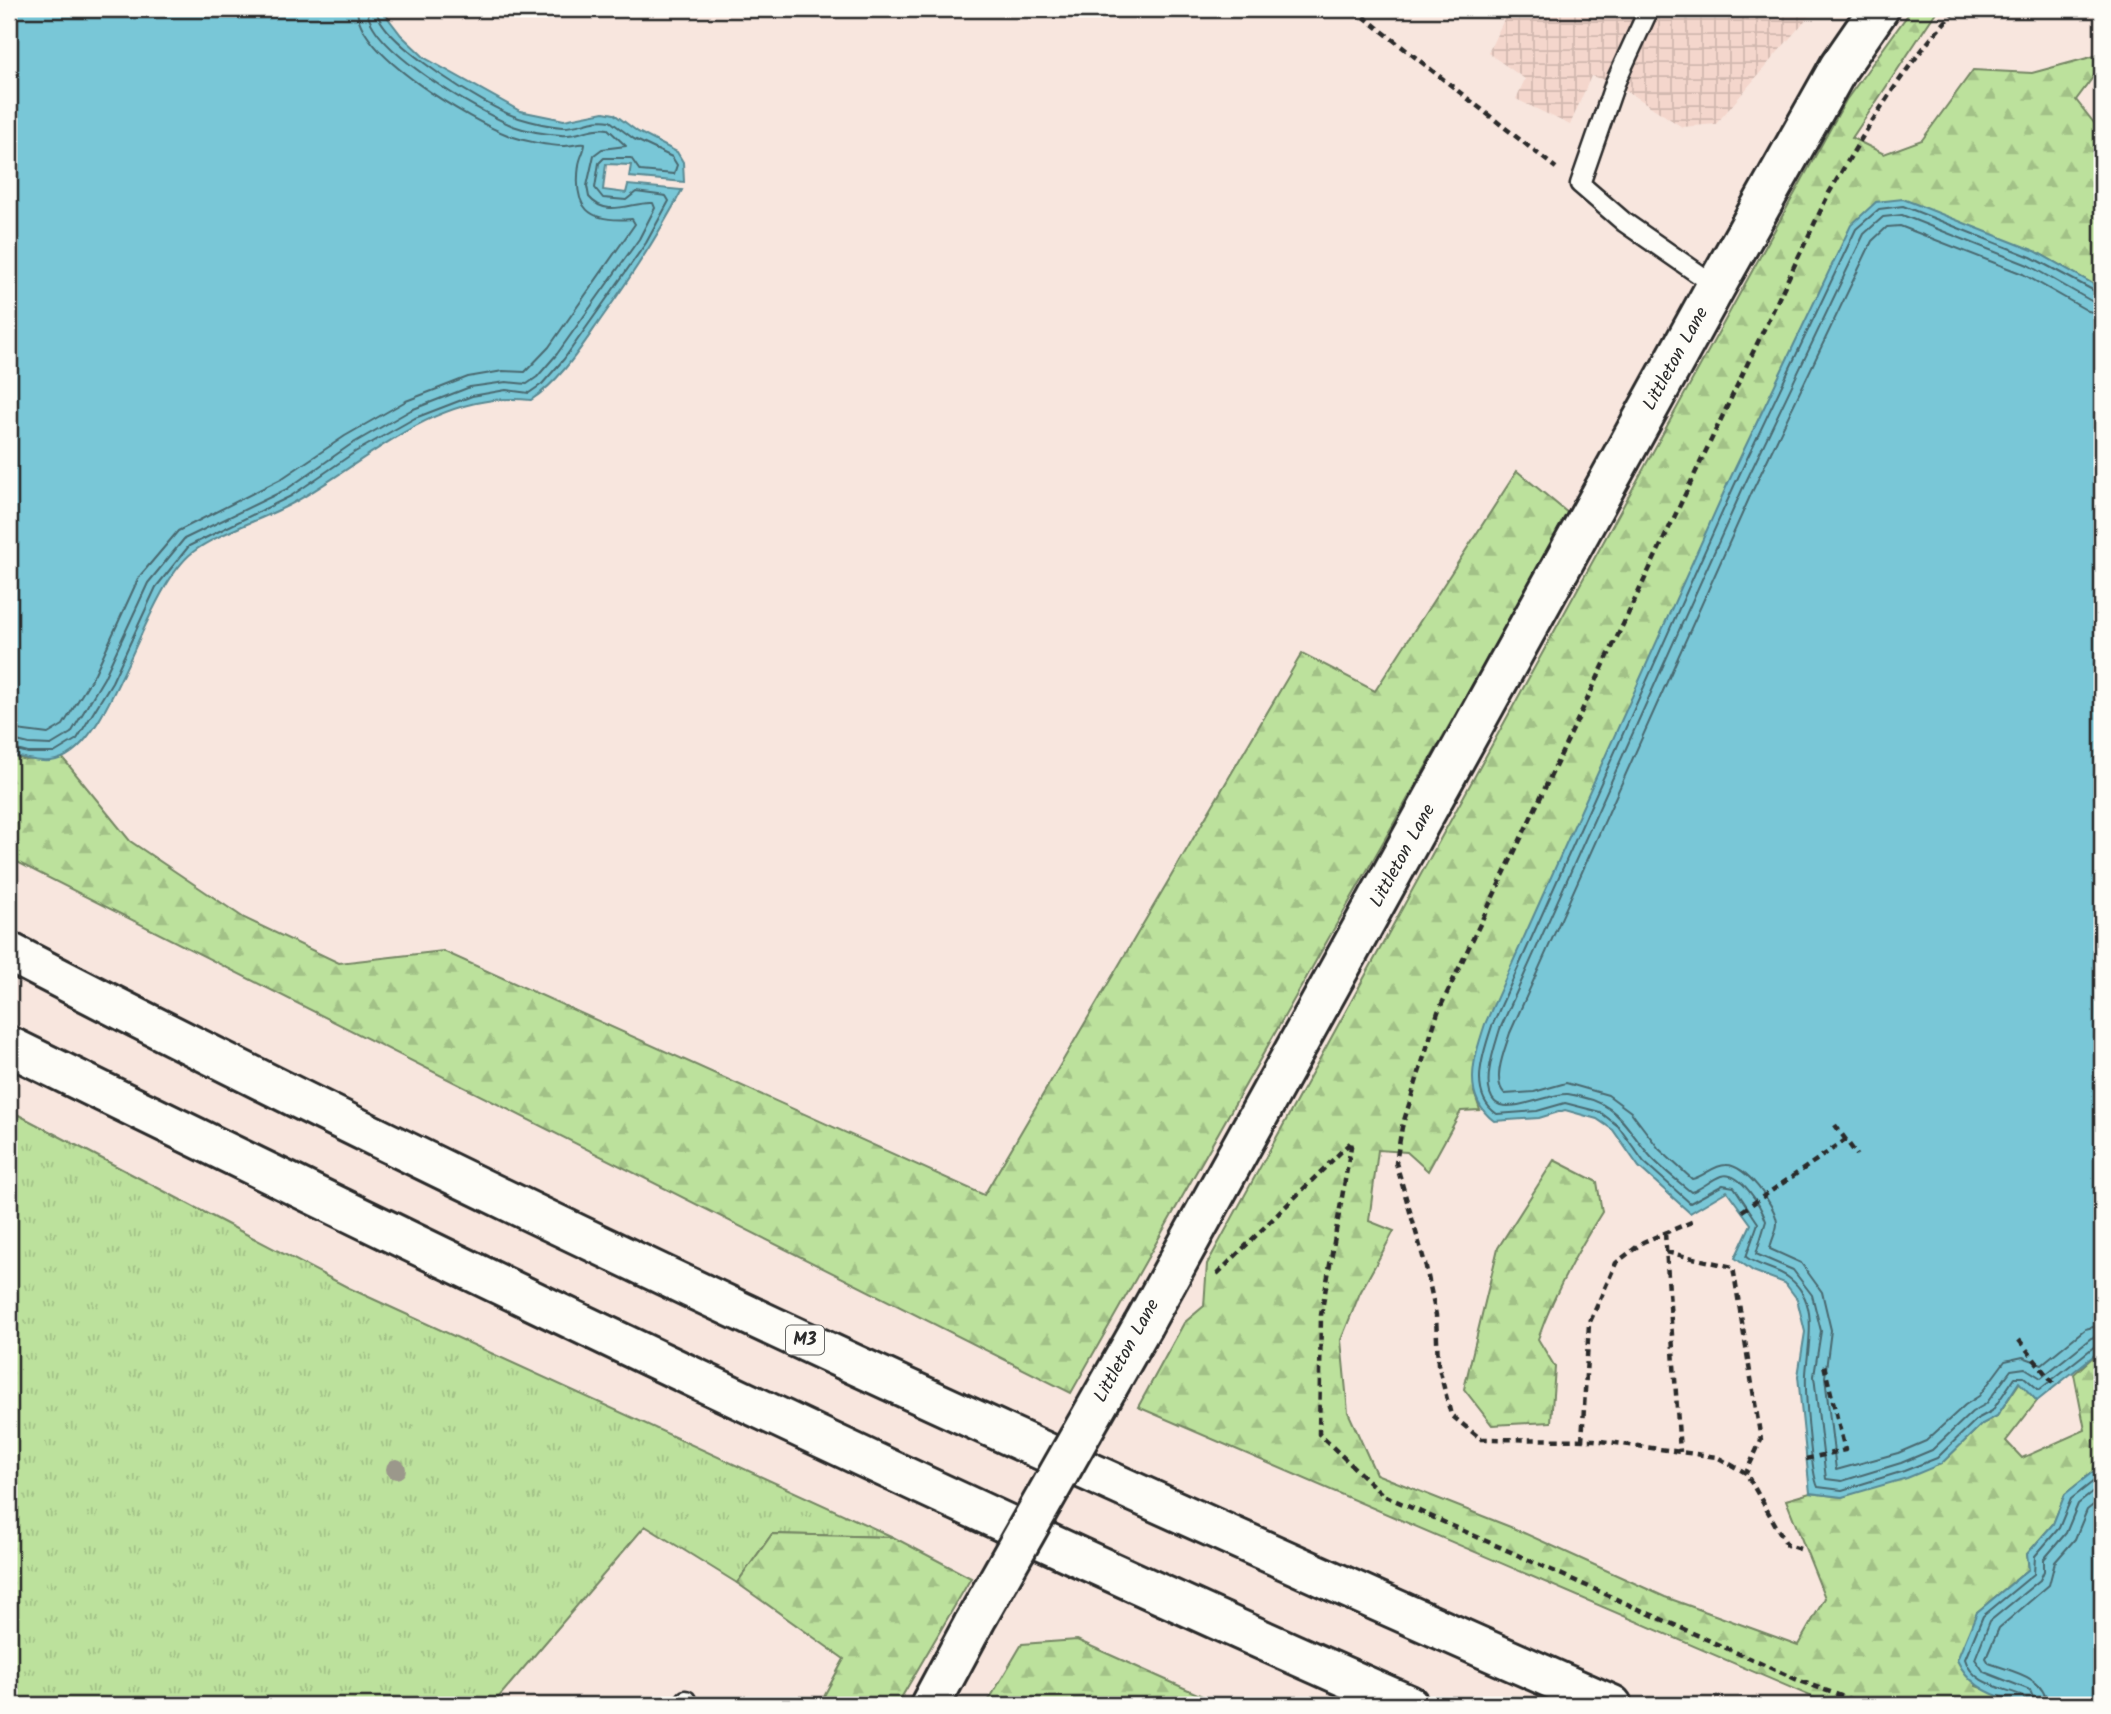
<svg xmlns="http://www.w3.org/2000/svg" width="2111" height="1714" viewBox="0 0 2111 1714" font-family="Kalam,sans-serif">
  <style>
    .industrial { fill: url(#industrial-grid) }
    .grass { fill: url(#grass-tufts); stroke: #748664; stroke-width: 2 }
    .forest { fill: url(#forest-firs); stroke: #748664; stroke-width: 2 }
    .water { fill: #79c7d7; stroke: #5a8992; stroke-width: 2 }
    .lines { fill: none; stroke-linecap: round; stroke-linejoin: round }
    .shore { stroke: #4a6970; stroke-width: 2 }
    .lane-casing { stroke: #2b2b2b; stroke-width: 23 }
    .secondary-casing { stroke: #2b2b2b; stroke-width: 44 }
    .highway-casing { stroke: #2b2b2b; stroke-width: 44 }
    .path { stroke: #2b2b2b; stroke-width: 4.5; stroke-dasharray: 7 5; stroke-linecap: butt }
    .lane { stroke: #fdfcf7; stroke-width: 18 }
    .secondary { stroke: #fdfcf7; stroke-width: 38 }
    .highway { stroke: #fdfcf7; stroke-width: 38 }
    .secondary-bridge-casing { stroke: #2b2b2b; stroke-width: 44; stroke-linecap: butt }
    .secondary-bridge { stroke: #fdfcf7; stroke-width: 38 }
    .tree { fill: #9b988b }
    .labels { text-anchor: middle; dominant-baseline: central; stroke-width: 5; stroke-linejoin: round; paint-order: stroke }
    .shield { fill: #fdfcf7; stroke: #6a6a68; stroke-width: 2 }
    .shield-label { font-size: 18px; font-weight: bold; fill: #2b2b2b }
    .street-label { font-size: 19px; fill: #2b2b2b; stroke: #fdfcf7 }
  </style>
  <defs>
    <pattern id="industrial-grid" width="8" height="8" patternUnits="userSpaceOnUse" patternTransform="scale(1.75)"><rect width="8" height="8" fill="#f4d6cc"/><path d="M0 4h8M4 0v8" fill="none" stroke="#d1b8af"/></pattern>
    <pattern id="grass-tufts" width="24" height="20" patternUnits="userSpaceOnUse" patternTransform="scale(1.75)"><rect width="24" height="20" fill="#bce19c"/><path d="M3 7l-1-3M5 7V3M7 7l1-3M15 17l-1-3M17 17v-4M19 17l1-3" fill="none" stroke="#a2c187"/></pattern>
    <pattern id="forest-firs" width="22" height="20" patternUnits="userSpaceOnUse" patternTransform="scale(1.75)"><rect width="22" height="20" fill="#bce19c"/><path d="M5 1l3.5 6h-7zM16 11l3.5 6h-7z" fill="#a2c187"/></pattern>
  </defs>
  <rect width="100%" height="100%" fill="#f8e6de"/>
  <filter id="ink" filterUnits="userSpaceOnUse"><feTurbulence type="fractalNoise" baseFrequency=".0143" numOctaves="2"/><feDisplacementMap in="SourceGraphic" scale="14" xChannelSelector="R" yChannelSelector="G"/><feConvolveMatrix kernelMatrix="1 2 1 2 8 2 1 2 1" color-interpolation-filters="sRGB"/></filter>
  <g filter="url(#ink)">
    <path class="industrial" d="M1509,9H1815L1716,124L1682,127L1615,83L1591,76L1570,125L1516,99L1525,79L1488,53Z"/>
    <path class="grass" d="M9,1110L349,1288L893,1537L772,1534L737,1583L645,1526L492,1705H9Z"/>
    <path class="forest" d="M1912,9H1938L1852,138L1884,154L1922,140L1973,70L2032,73L2095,56L2102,65L2076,100L2102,133V289L2035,251L1474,1092L1480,1110L1461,1111L1428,1171L1407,1152L1378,1150L1369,1221L1394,1231L1360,1293L1341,1340L1348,1412L1376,1474L1513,1528L1665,1597L1798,1645L1825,1598L1786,1500L1810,1493L1842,1497L1941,1464L1982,1424L1997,1416L2020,1382L2037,1401L2006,1441L2022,1458L2085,1430L2074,1374L2102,1349V1443L2094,1471L2065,1494L2053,1524L2027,1554L2029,1569L1977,1612L1976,1686L2029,1705H1831L1138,1407L1184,1323L1204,1306L1207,1264L1846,100Z
      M1517,471L1569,514L1071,1393L9,858V755L26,760L62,757L130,841L244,918L339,963L443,951L984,1195L1302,653L1375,691Z
      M1554,1160L1597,1182L1602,1212C1576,1253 1554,1293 1538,1339L1555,1367L1551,1422L1492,1425L1464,1389L1498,1248Z
      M772,1534L893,1537L971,1578L897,1705H819L844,1659L737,1583Z
      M1077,1640L1222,1705H986L1022,1644Z"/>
    <path class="water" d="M9,9H381L401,35L425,58L520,111L564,120L604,112L614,114L638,132L677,152L683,162L684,182L629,177L631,165L606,164L603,190L626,193L628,185L682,190C658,236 631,277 601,319C580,349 561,380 531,400C437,389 369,461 293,503C266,518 216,534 193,552C142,592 113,747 56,760C40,764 24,757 9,755Z
      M1903,199L2035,251L2102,289V1349L2037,1401L2019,1382L1997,1416L1982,1424L1941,1464L1907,1478L1842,1497L1810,1493L1798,1376L1805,1332L1797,1299L1785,1283L1753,1271L1735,1258L1751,1224L1727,1191L1690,1213L1639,1167L1613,1130L1597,1119L1565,1110L1539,1118L1494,1121C1461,1096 1474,1058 1485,1024L1728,483L1851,225L1876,202Z
      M2102,1443V1705C2054,1705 1981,1712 1957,1660L1977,1612L2029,1569L2027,1554L2053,1524L2065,1494L2094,1471Z"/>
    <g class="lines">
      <path class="shore" d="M2102,295L2031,257L1903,206L1879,209L1856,229L1734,486L1492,1026C1483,1053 1468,1095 1497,1114L1537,1111L1565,1103L1600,1112L1618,1126L1644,1162L1690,1203L1723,1185L1734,1187L1758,1223L1746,1257C1759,1267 1776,1268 1789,1278C1820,1301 1808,1343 1806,1374C1805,1392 1811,1473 1818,1487L1842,1490L1904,1471L1937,1458L1977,1419L1992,1411L2015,1377H2024L2039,1390L2095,1346L2102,1344
        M2102,303L2093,302L2028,265L1902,215L1883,217L1864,234L1742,490L1500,1029C1495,1046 1480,1087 1495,1102C1508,1115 1553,1092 1568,1094C1620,1102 1621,1123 1651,1157C1662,1169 1678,1181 1691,1192C1702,1189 1710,1180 1721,1176C1740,1170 1761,1206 1766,1221L1756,1254L1793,1270L1812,1295L1821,1331L1814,1376L1826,1479L1842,1481L1901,1463L1932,1450L1972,1412L1986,1404L2011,1370L2025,1368L2041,1378L2091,1338L2102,1335
        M2102,314L2088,311L2023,274L1900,226L1887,227L1872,241L1751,494L1510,1033C1505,1049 1491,1081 1505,1094L1534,1092L1566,1083L1608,1095L1631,1112L1659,1149L1692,1179C1704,1177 1713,1165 1726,1165C1745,1164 1776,1205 1777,1223C1777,1232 1771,1240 1770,1249L1801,1263L1822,1292L1831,1330L1825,1377L1836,1470L1898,1453L1926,1441L1965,1405L1979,1396L2005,1361L2023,1357L2042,1364L2085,1329L2102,1325
        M9,729L48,734L63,725L95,673L139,577L178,531L281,479L345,436L406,401L468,377L503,371L525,372L549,347L635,224L632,219C588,223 573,208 579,165C580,157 585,150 585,144C578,143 571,146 564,146C548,146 525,141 510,136C470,120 358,56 357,9
        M9,739L29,744L51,745L71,733L104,678L148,583L184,539L287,489L350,445L411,410L470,387L506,382L527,384L537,377L557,354L639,239L655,208L653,203C633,201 607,219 589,197L587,186L594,155L602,149L626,146L608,129C592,126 576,137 561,135C546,134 527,131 513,126C478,111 369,50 367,9
        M9,748L28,753H54L77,739L112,682L156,587L189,546L291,496L355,452L415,418L472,396L506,390L529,393L542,384L564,359L646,243L669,201L666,196L636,192L626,200L603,198L595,188L599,163L604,158H631L640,171L674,174L677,165L672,157L634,139L610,121C594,117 578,128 562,127C549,126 532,122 519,118C488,108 380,43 376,9
        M2027,1705L2023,1696C2001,1687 1972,1684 1965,1659L1983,1616L2034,1574L2035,1556L2059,1528L2071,1499L2099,1477L2102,1469
        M2036,1705L2030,1690L1984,1672L1975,1659L1990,1621L2040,1580L2044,1571V1559L2066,1533L2078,1504L2102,1485
        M2047,1705C2045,1676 2012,1672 1989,1663L1986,1658L1999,1628L2049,1585L2055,1562L2075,1539L2087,1510L2102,1498"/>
      <g class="lane-casing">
        <path id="lane" d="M1649,9L1615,83L1580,184L1624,222L1716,286
          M682,1705L686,1700"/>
      </g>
      <g class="secondary-casing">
        <path id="secondary" d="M1143,1325L1716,286L1839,67L1879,9
          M930,1705L974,1623"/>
      </g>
      <g class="highway-casing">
        <path id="highway" d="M9,952C533,1224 1072,1467 1612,1705
          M9,1046C472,1273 937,1498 1409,1705"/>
      </g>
      <path class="path" d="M1354,9L1556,168
        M1835,1125L1857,1155
        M1742,1211L1847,1139
        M1665,1233L1680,1452
        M1666,1252L1733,1267L1761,1440L1746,1473
        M1217,1274L1352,1141L1321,1315L1319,1434L1383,1495L1800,1681L1866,1705
        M2019,1340L2056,1387
        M1582,1441L1589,1324L1616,1263L1643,1242L1694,1221
        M1806,1459L1845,1450L1823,1361
        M1800,1549L1787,1545L1746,1473L1717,1457L1594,1440L1481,1439L1451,1415L1438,1364L1436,1315L1426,1267L1396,1163L1402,1127L1438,1012L1829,193C1867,128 1905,64 1957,9"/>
      <use href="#lane" class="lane"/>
      <use href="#secondary" class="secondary"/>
      <use href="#highway" class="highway"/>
      <g class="secondary-bridge-casing">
        <path id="secondary-bridge" d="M974,1623L1143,1325"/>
      </g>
      <use href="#secondary-bridge" class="secondary-bridge"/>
    </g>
    <circle class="tree" cx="396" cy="1469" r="10"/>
  </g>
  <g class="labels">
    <rect class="shield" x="786" y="1325.5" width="38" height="29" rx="5"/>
    <g class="shield-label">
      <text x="805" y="1340">M3</text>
    </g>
    <g class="street-label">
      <text transform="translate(1676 359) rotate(-61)">Littleton Lane</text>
      <text transform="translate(1403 856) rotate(-61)">Littleton Lane</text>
      <text transform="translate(1127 1351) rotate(-61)">Littleton Lane</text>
    </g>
  </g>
  <rect width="2111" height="1714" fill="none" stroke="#fdfcf7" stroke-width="35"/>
  <rect x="18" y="18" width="2076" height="1679" fill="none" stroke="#2b2b2b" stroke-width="2.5" filter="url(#ink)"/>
</svg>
